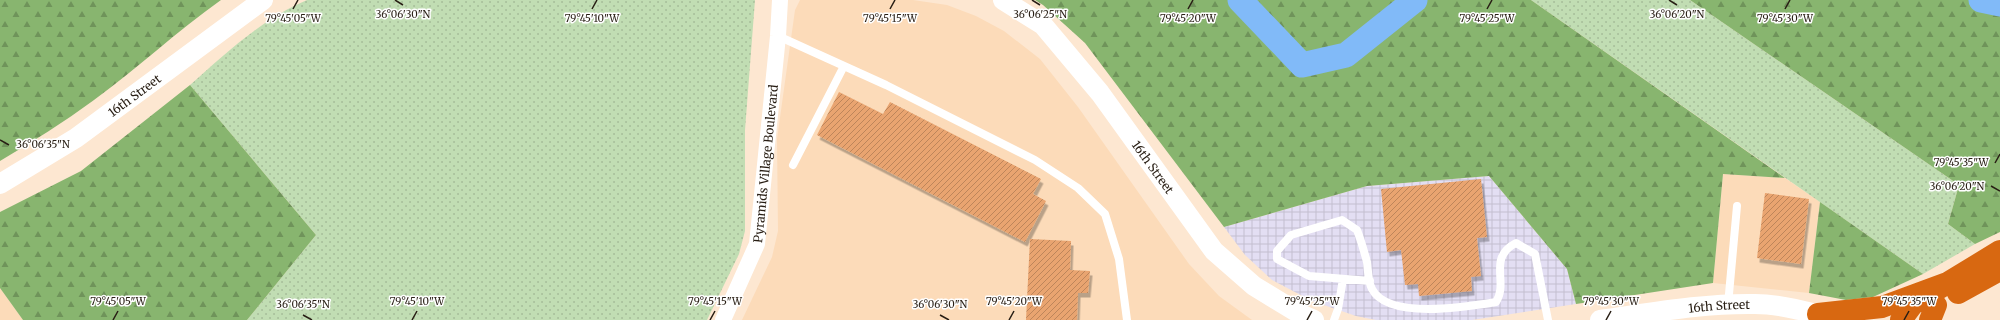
<svg xmlns="http://www.w3.org/2000/svg" width="2000" height="320" viewBox="0 0 2000 320" font-family="Merriweather,serif">
  <style>
    .built { fill: #fcdbb9 }
    .industrial { fill: url(#industrial-grid) }
    .grass { fill: url(#grass-dots) }
    .forest { fill: url(#forest-firs) }
    .lines { fill: none; stroke-linecap: round; stroke-linejoin: round }
    .river { stroke: #81baf8; stroke-width: 25 }
    .building { fill: url(#building-hatch); filter: url(#shadow) }
    .service { stroke: #fff; stroke-width: 8 }
    .minor { stroke: #fff; stroke-width: 16 }
    .tertiary { stroke: #fff; stroke-width: 20 }
    .motorway { stroke: #d86811; stroke-width: 22 }
    .ticks { fill: none; stroke: #281e14; stroke-width: 1.5 }
    .labels { text-anchor: middle; dominant-baseline: central; stroke-width: 3; stroke-linejoin: round; paint-order: stroke }
    .street-label { font-size: 12px; fill: #281e14; stroke: #fff }
    .ticks-label { font-size: 10px; text-anchor: middle; fill: #281e14; stroke: #fff; stroke-width: 3; stroke-linejoin: round; paint-order: stroke }
  </style>
  <defs>
    <pattern id="industrial-grid" width="8" height="8" patternUnits="userSpaceOnUse"><rect width="8" height="8" fill="#e3def3"/><path d="M0 4h8M4 0v8" fill="none" stroke="#c3becf"/></pattern>
    <pattern id="grass-dots" width="8" height="8" patternUnits="userSpaceOnUse"><rect width="8" height="8" fill="#c1ddb3"/><path d="M2 2h.1M6 6h.1" fill="none" stroke="#a6bd99" stroke-width="1.8" stroke-linecap="round"/></pattern>
    <pattern id="forest-firs" width="22" height="20" patternUnits="userSpaceOnUse"><rect width="22" height="20" fill="#88b56f"/><path d="M5 1l3.5 6h-7zM16 11l3.5 6h-7z" fill="#6f935a"/></pattern>
    <pattern id="building-hatch" width="6" height="6" patternUnits="userSpaceOnUse"><rect width="6" height="6" fill="#e9a46f"/><path d="M-1 1l2-2M0 6l6-6M5 7l2-2" fill="none" stroke="#bd855a"/></pattern>
    <filter id="shadow"><feDropShadow dx="2.5" dy="4.5" stdDeviation="0" flood-color="#0004"/></filter>
  </defs>
  <rect width="100%" height="100%" fill="#fde7d1"/>
  <path class="built" d="M800,0H913L947,5L976,16L1004,31L1040,59L1078,107L1189,264L1219,296L1252,320H742L772,257L778,231L777,139L795,10Z
    M1723,174L1785,178L1820,202L1809,293L1713,283Z
    M0,288L23,320H0Z"/>
  <path class="industrial" d="M1489,176L1567,269L1576,304L1472,320H1376L1356,316L1312,301L1272,280L1245,255L1224,227L1367,186Z"/>
  <path class="grass" d="M307,0H755L745,130V231L739,254L707,320H247L316,235L190,85C226,53 262,19 307,0Z
    M1531,0H1690L1959,185L1948,224L1975,244L1923,274Z"/>
  <path class="forest" d="M0,0H221C177,31 138,68 94,100C64,122 32,142 0,161Z
    M1035,0H1531L1785,178L1723,174L1713,283L1576,304L1567,269L1489,176L1367,186L1224,227L1085,43L1043,5Z
    M1690,0H2000V232L1975,244L1948,224L1959,185Z
    M190,85L316,235L247,320H23L0,288V212L81,171Z
    M1820,202L1923,274L1873,297L1846,300L1809,293Z"/>
  <g class="lines">
    <path class="river" d="M1240,0L1302,65L1346,55L1415,0
      M1981,0L2000,4"/>
  </g>
  <path class="building" d="M839,92L883,114L890,102L1041,179L1033,194L1046,201L1025,242L817,135Z
    M1481,179L1487,237L1477,238L1481,276L1471,277L1472,291L1419,296L1418,284L1405,285L1401,250L1387,252L1381,189Z
    M1765,193L1809,199L1801,264L1757,258Z
    M1030,239L1071,241L1070,270L1090,271L1088,293H1078L1077,320H1026Z"/>
  <g class="lines">
    <path class="service" d="M778,36L886,85L1035,160L1078,188L1105,214L1119,259L1127,320
      M793,165L844,66
      M1370,281L1309,276L1277,259V251L1291,235L1342,220L1357,230C1361,240 1364,251 1367,262C1368,270 1368,282 1372,289C1388,320 1466,307 1496,302C1509,282 1487,258 1516,243L1535,254L1548,320
      M1728,305L1737,206
      M1334,320L1338,309L1343,279"/>
    <path class="minor" id="s1" d="M723,320L757,244L778,36L780,0"/>
    <g class="tertiary">
      <path id="s2" d="M1003,0L1043,25L1100,93L1214,251L1254,286L1300,314L1314,320"/>
      <path id="s3" d="M0,184L76,138L263,0"/>
      <path id="s4" d="M1600,320C1650,313 1704,303 1755,304C1778,304 1811,312 1833,319"/>
    </g>
    <path class="motorway" d="M1958,293L2000,270
      M1818,314L1882,307L1947,283
      M1901,320L1913,304L2000,251
      M1930,320L1936,305"/>
  </g>
  <path class="ticks" d="M395,0L403,5M1032,0L1040,5M1669,0L1677,5M293,9L298,0M592,9L597,0M890,9L895,0M1188,9L1193,0M1487,9L1492,0M1785,9L1790,0M0,140L9,145M1995,163L2000,154M1991,186L2000,191M303,315L312,320M940,315L949,320M113,320L118,311M412,320L417,311M710,320L715,311M1009,320L1014,311M1307,320L1312,311M1606,320L1611,311M1904,320L1909,311"/>
  <g class="labels">
    <g class="street-label">
      <text stroke="none"><textPath href="#s3" startOffset="161">16th Street</textPath></text>
      <text stroke="none"><textPath href="#s1" startOffset="164">Pyramids Village Boulevard</textPath></text>
      <text stroke="none"><textPath href="#s2" startOffset="227">16th Street</textPath></text>
      <text stroke="none"><textPath href="#s4" startOffset="120">16th Street</textPath></text>
    </g>
  </g>
  <g class="ticks-label">
    <text x="403" y="18">36°06'30"N</text>
    <text x="1040" y="18">36°06'25"N</text>
    <text x="1677" y="18">36°06'20"N</text>
    <text x="293" y="22">79°45'05"W</text>
    <text x="592" y="22">79°45'10"W</text>
    <text x="890" y="22">79°45'15"W</text>
    <text x="1188" y="22">79°45'20"W</text>
    <text x="1487" y="22">79°45'25"W</text>
    <text x="1785" y="22">79°45'30"W</text>
    <text x="43" y="148">36°06'35"N</text>
    <text x="1961" y="166">79°45'35"W</text>
    <text x="1957" y="190">36°06'20"N</text>
    <text x="118" y="305">79°45'05"W</text>
    <text x="417" y="305">79°45'10"W</text>
    <text x="715" y="305">79°45'15"W</text>
    <text x="1014" y="305">79°45'20"W</text>
    <text x="1312" y="305">79°45'25"W</text>
    <text x="1611" y="305">79°45'30"W</text>
    <text x="1909" y="305">79°45'35"W</text>
    <text x="303" y="308">36°06'35"N</text>
    <text x="940" y="308">36°06'30"N</text>
  </g>
</svg>
